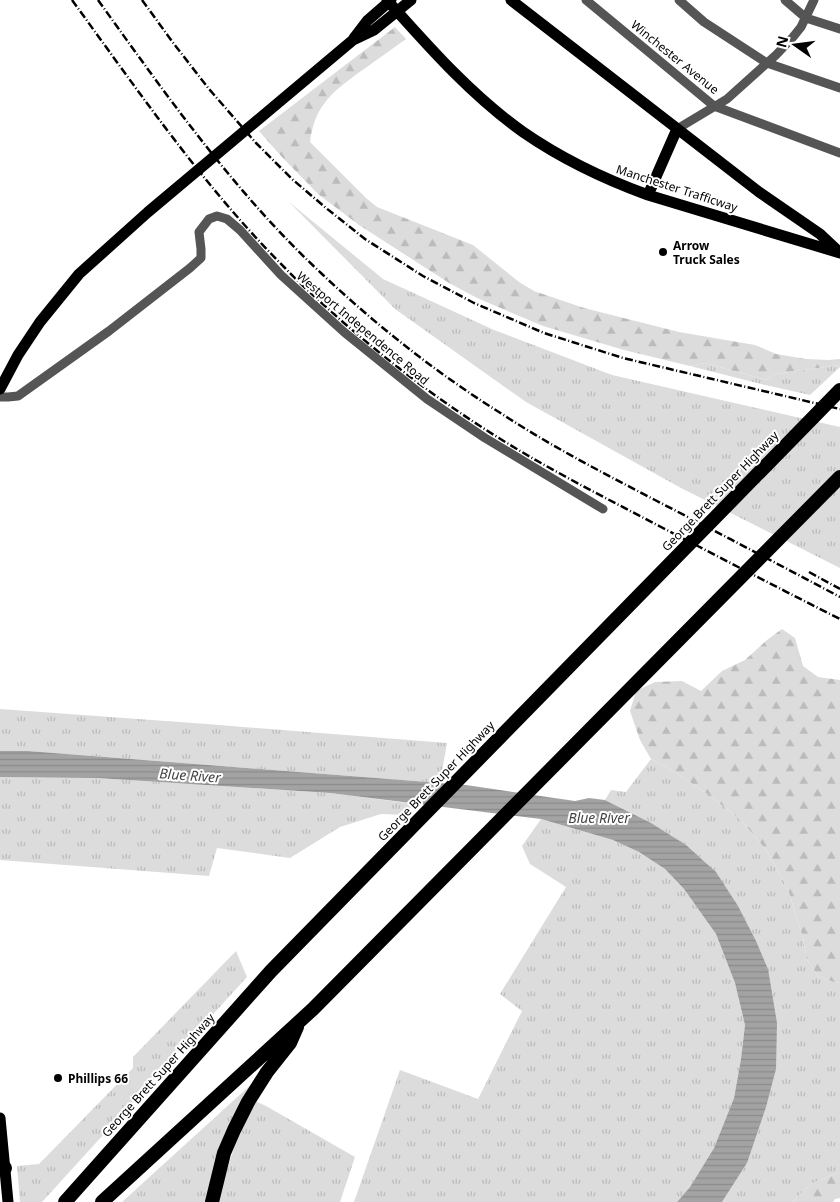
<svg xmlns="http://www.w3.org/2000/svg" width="840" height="1202" viewBox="0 0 840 1202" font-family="'Noto Sans',sans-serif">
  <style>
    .grass { fill: url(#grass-tufts) }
    .forest { fill: url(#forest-firs) }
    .water { fill: url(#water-rules) }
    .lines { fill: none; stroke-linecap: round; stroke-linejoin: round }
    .minor { stroke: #555; stroke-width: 9 }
    .major { stroke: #000; stroke-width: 11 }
    .highway { stroke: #000; stroke-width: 14 }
    .rail { stroke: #000; stroke-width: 2.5; stroke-dasharray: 8 2.5 1 2.5; stroke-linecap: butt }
    .poi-dot { fill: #000; stroke: #fff; stroke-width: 2 }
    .labels { text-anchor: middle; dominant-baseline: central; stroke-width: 4; stroke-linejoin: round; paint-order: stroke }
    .street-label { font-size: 12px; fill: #000; stroke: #fff }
    .poi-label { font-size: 12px; font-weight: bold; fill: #000; stroke: #fff; text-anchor: start }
    .water-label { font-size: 14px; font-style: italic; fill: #444; stroke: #fff }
  </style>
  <defs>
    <pattern id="grass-tufts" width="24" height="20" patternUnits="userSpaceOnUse" patternTransform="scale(1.25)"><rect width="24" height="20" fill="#dcdcdc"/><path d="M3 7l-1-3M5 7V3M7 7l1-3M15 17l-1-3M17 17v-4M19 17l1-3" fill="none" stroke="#bbb"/></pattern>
    <pattern id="forest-firs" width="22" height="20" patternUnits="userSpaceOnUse" patternTransform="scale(1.25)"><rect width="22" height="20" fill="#dcdcdc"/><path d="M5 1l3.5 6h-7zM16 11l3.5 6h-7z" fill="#bbb"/></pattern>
    <pattern id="water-rules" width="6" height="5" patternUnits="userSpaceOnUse" patternTransform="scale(1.25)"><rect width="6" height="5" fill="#a3a3a3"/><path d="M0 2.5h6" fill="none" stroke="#8b8b8b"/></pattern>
  </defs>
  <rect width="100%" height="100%" fill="#fff"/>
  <path class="grass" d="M289,202L383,279L494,330L612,375L840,427V568L681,488L526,402L395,309Z
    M705,363L767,380L775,374L840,365V367L810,395L761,384L690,366Z
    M0,709L207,724L447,743L440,783L28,751H0Z
    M651,759L678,774L706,793L741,820L766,850L788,889L803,938L807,960L818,976L836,983L840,982V1172L811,1184L792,1202H722L747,1163L768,969C756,942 744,915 727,890C723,884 720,876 714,871C684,839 644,819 605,800L611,790L626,792Z
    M0,777L97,778L330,793L415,804L406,815L381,814L340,827L290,858L217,848L209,876L0,860Z
    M541,819L613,840L639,852L665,869L684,889L716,934L735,983L745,1025L741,1059L734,1098L714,1148L690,1187L677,1202H354L400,1070L478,1099L522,1011L500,994L566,887L530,864L522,846Z
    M236,951L247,977L42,1202H20L17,1166L39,1164L133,1068V1057Z
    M257,1079L208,1202H122Z
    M255,1101L266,1106L355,1157L340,1202H218L228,1166L239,1133Z"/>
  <path class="forest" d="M395,27L406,39C392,49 378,59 364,69C335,90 315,103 310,142L366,198L377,207L473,245L519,282L534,291L584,308L679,332L755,345L776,354L806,359L828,360L840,359V365L775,374L767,380L705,363L690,366L624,350L543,326L477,298L449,283L359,225L318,194L281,156L259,131Z
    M782,629L795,638L803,666L818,677L840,680V982L836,983L818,976L807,960L803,938L788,889L766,850L741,820L706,793L678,774L651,759L640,740L630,711L636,691L655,682L682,681L701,691L722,671L745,660L767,640Z
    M840,1172V1198L835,1199L833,1202H792L811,1184Z"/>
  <path class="water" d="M0,751H28L466,785L575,801L589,798L605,800L651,823L686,845L716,872L738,906L756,941L768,969L777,1023L776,1069L766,1107L747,1163L722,1202H677L690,1187L714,1148L734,1098L741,1059L745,1025L735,983L716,934L684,889L665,869L639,852L613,840L541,819L330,793L97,778L0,777Z"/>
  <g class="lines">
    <path class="minor" d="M586,0L714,106L840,153
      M679,0L704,22L767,63L840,88
      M785,0L806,18L840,29
      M677,129L727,99L776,55L793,37L801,27L814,0
      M0,397H8L18,396L109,331L190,268L201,258V249L199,232L209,219L217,216L227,219L240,230L281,275L344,332L427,399L485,438L603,509"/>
    <path class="major" d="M387,0C429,47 471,95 523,132C562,159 604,179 648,195L840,253
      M511,0L759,192L820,234L839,252
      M354,38L367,21L391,0
      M648,195L677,129
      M0,389L18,355L40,322L79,274L148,212L353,40L374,30L411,0
      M0,1118L8,1202"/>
    <path class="highway" d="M0,1163L5,1168
      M65,1202L271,971L840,390
      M102,1202L313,1009L840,477
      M212,1202L224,1153L234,1130L248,1102L267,1072L290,1043L297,1027"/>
    <path class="rail" d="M72,0C139,92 204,187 285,268C303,287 324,305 344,323C387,360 432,395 480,426C538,464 600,495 661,527C721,558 780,589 840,619
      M98,0C167,96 235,193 322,274C377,326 438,374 502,414C551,446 603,473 655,500C717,532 778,564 840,597
      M142,0L174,44L209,89L256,143L292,179L326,208L365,239L423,276L474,303L544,333L623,358L840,409
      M809,572L840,589"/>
  </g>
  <g class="poi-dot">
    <circle cx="663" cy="252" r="5"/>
    <circle cx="58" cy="1078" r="5"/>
  </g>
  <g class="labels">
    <g class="street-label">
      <text transform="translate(675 57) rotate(39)">Winchester Avenue</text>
      <text transform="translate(677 188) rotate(18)">Manchester Trafficway</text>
      <text transform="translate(363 328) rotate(40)">Westport Independence Road</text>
      <text transform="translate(720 491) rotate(-46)">George Brett Super Highway</text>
      <text transform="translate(436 781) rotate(-46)">George Brett Super Highway</text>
      <text transform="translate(158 1075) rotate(-48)">George Brett Super Highway</text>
    </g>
    <g class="poi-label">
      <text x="673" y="245">Arrow<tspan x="673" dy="14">Truck Sales</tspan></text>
      <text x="68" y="1078">Phillips 66</text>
    </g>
    <g class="water-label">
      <text transform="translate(190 775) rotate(4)">Blue River</text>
      <text x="599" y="817">Blue River</text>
    </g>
  </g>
  <g transform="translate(795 45) rotate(284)" stroke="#ffffff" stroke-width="4" paint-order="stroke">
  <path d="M0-4L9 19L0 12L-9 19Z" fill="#000000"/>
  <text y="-8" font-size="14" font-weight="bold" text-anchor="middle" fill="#000000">N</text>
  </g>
</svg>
